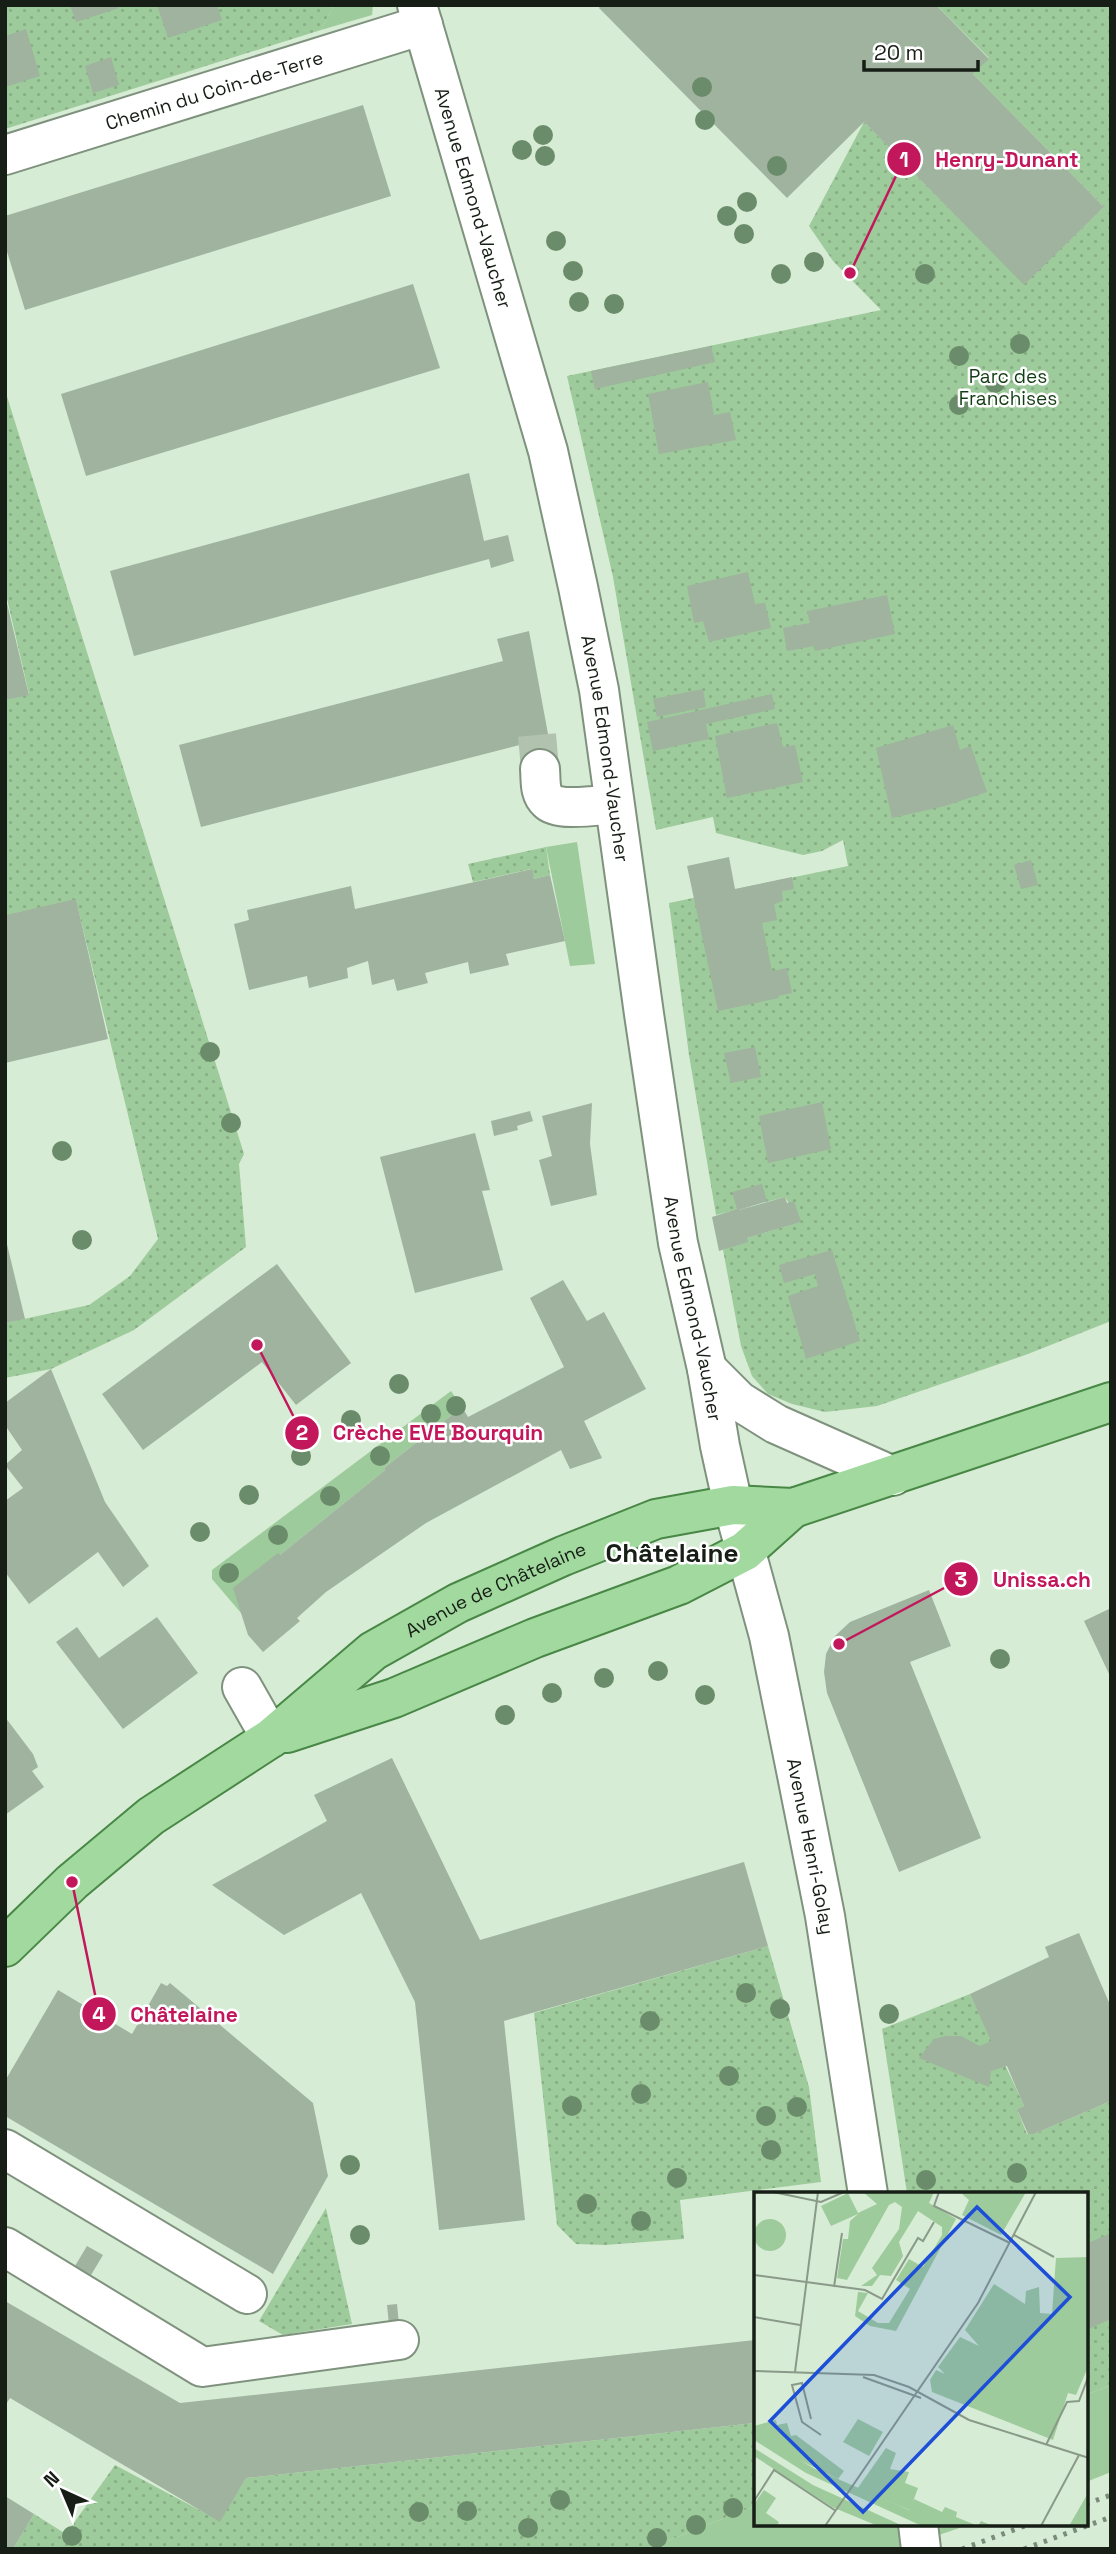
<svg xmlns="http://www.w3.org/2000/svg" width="1116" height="2554" viewBox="0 0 1116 2554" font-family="'Space Grotesk',sans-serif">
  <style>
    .grass { fill: #9ecb9b }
    .park { fill: url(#park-dots) }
    .building { fill: #9fb39e }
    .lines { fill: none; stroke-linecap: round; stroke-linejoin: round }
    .minor-tunnel { stroke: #b1c3af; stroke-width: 38; stroke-dasharray: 38 19; stroke-linecap: butt }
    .minor-casing { stroke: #7f927e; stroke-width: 42 }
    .major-casing { stroke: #488745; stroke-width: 42 }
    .minor { stroke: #fff; stroke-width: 38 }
    .major { stroke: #a1d99f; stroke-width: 38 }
    .rail { stroke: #7b8a7a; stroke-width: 5; stroke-dasharray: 3.5 7; stroke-linecap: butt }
    .tree { fill: #6b8c6a }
    .labels { text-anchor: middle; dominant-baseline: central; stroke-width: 5; stroke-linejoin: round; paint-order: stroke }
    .street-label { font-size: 19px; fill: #171e16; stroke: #fff }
    .park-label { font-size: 19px; fill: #133e13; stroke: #fff }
    .district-label { font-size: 26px; font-weight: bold; fill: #171e16; stroke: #fff }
    .inset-road { fill: none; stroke: #8a9a89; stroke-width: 2 }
    .view { fill: #1d4ed8; fill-opacity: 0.15; stroke: #1d4ed8; stroke-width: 3.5 }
    .inset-edge { fill: none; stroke: #171e16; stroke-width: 3.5 }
    .leader { fill: none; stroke: #c2185b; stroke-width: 2.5 }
    .callout-dot { fill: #c2185b; stroke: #fff; stroke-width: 2.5 }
    .mark-label { font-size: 21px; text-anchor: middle; font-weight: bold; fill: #fff }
    .callout-label { font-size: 21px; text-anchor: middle; font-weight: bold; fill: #c2185b; stroke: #fff; stroke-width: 5; stroke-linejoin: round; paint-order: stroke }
  </style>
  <defs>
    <pattern id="park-dots" width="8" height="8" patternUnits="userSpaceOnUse" patternTransform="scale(1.75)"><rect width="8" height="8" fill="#9ecb9b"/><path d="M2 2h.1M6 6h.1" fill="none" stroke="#87ae85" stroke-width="1.8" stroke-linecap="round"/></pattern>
  </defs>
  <rect width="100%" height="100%" fill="#d7ecd5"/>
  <path class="grass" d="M334,5H373L372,15L321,30Z
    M577,842L595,964L570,966L546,847Z
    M451,1391L462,1407L384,1468L385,1470L280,1555L241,1613L212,1579V1570Z
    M1111,2385V2472L1086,2482V2395Z
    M755,2506V2524H971L898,2549H647Z"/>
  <path class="park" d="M5,5H334L321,30L5,129Z
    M936,5H1111V1321L1028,1354L877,1406L825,1412L792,1404L768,1394L752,1376L741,1346L723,1250L747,1238L800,1222L785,1197L716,1215L689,1055L669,903L848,866L843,840L822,851L803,855L716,833L713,817L656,830L613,577L567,376L881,310L833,261L809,226L864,122L1024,284L1104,207L973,74L989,58Z
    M5,390L244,1154L239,1164L246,1247L134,1330L51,1369L5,1378V1323L89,1305L130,1276L158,1239L76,900L5,915V700L29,694L5,590Z
    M546,847L550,875L534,879L531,869L473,882L468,864Z
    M768,1946L809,2087L821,2182L680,2200L684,2239L605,2245L576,2244L557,2225L534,2013Z
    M970,1994C987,2032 1008,2068 1024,2106L1017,2109L1027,2134H1034L1111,2101V2385L1086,2395V2194L907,2193L882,2029Z
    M326,2208L352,2324L283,2335L259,2321Z
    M755,2423V2506L647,2549H13L34,2514L66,2534L115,2465L220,2521L246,2478Z"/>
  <path class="building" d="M70,5H118L119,8L76,22Z
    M157,5H217L222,20L168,38Z
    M601,5H936L989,59L973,74L1104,207L1024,285L864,122L787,198L599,8Z
    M26,29L40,76L5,87V36Z
    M111,57L119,85L93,93L85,66Z
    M363,105L391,196L25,310L5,245V216Z
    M413,284L440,368L86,476L61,394Z
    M711,346L715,362L595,389L591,371Z
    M708,382L714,415L730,412L736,440L659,454L648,394Z
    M469,473L484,541L508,535L514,561L491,568L489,559L134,656L110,571Z
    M748,572L755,604L765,603L771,628L709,642L703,621L694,623L687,586Z
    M5,595L29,695L5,700Z
    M887,595L895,634L815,651L814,646L787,651L783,628L810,623L807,611Z
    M529,631L553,761L527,767V743L201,827L179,745L503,661L497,639Z
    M703,689L706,707L657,717L653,699Z
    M772,694L775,709L706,724L709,739L653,751L647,722Z
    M777,723L783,747L795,745L803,782L727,798L715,736Z
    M953,725L960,750L971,746L987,792L945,806L892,818L876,748Z
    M729,857L735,889L792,877L794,889L782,891L783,901L774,904L777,920L762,923L772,971L787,968L792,993L778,996L779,998L718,1011L687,866Z
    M1031,860L1038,885L1021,889L1014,865Z
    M532,869L534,879L550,875L565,941L506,954L509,965L470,974L468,962L425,973L428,983L397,991L394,979L372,985L368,961L347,968L348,978L309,988L307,976L249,990L234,924L249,920L247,910L351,886L355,909Z
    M76,899L108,1039L5,1063V915Z
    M755,1047L761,1077L731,1083L724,1053Z
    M822,1102L831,1149L768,1163L759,1116Z
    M592,1103L590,1144L597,1195L551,1206L539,1160L552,1156L542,1116Z
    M530,1111L533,1121L517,1126L518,1130L494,1136L491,1121Z
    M475,1133L490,1190L482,1191L503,1270L415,1293L380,1157Z
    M762,1184L767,1201L739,1210L785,1197L787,1203L794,1201L801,1222L747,1238L748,1242L719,1251L712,1217L737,1209L732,1192Z
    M5,1236L25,1319L5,1323Z
    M832,1250L860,1341L806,1359L788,1296L818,1286L815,1274L784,1283L779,1265Z
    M277,1264L351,1363L296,1405L262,1362L143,1450L102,1394Z
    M563,1280L587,1321L604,1312L646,1389L584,1421L602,1458L570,1469L561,1450L426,1523L326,1592L297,1618L300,1621L263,1652L248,1635L233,1588L278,1553L280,1555L385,1470L384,1468L462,1407L468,1417L564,1367L530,1298Z
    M51,1369L105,1502L149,1566L123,1587L98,1552L29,1604L5,1572V1501L23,1488L5,1465L22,1450L5,1425V1403Z
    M929,1590L951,1646L910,1662L981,1838L899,1872L827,1693L824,1672L826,1654L835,1636L850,1622Z
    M1111,1608V1678L1084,1621Z
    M157,1617L198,1673L123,1729L56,1642L77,1627L99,1658Z
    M5,1717L33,1754L38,1767L32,1771L44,1787L5,1815Z
    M392,1758L480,1940L744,1862L768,1946L504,2021L525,2220L439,2230L415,2002L361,1893L284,1935L212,1885L327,1821L314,1795Z
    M1079,1933L1111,2007V2101L1034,2134H1028L1017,2109L1024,2106L1007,2066L991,2071L989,2087L919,2058L934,2039L946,2036H961L980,2046L991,2041L970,1994L1049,1957L1045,1947Z
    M161,1983L167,1986L170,1983L313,2103L328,2176L273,2274L5,2116V2081L58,1990L132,2034Z
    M1111,2233V2319L1086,2330V2244Z
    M87,2246L103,2255L91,2275L75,2266Z
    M5,2301L180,2403L755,2340V2423L246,2478L220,2522L10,2398L5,2406Z
    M397,2304L399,2325H389L387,2305Z
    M5,2496L34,2514L13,2549H5Z"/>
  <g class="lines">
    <path class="minor-tunnel" d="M537,735L540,769"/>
    <g class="minor-casing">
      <g id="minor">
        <path id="s1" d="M417,5L548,451L578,587L599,690L644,1014L678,1243L707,1369L720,1446L733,1505L769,1636L797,1775L825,1916L868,2194"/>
        <path id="s2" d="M5,155L423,25"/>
        <path d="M540,769C541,780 539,793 548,801C558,812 599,805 614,804"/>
        <path d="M707,1369L739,1401L776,1424L893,1476"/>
        <path d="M242,1687L271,1738"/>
        <path d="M5,2149L247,2294"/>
        <path d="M5,2247L202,2367L399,2340"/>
        <path d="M918,2524L921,2549"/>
      </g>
    </g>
    <g class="major-casing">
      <g id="major">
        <path d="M287,1733L394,1698L535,1638L679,1585L745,1551L793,1508"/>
        <path id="s3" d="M5,1947L72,1882L151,1816L271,1738L373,1651L458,1603L563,1556L656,1519L733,1505L793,1508L1111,1402"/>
      </g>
    </g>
    <use href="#minor" class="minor"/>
    <use href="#major" class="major"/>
    <path class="rail" d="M1086,2504L1111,2495
      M962,2549L1030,2524
      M1024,2549L1111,2517"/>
  </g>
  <g class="tree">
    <circle cx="702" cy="87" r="10"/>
    <circle cx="705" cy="120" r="10"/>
    <circle cx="543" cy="135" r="10"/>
    <circle cx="522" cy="150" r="10"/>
    <circle cx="545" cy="156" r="10"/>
    <circle cx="777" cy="166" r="10"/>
    <circle cx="747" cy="202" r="10"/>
    <circle cx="727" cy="216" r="10"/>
    <circle cx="744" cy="234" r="10"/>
    <circle cx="556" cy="241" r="10"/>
    <circle cx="814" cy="262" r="10"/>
    <circle cx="573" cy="271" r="10"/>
    <circle cx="781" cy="274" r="10"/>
    <circle cx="925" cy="274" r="10"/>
    <circle cx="579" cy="302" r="10"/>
    <circle cx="614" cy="304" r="10"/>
    <circle cx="1020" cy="344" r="10"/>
    <circle cx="959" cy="356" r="10"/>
    <circle cx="995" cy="383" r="10"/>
    <circle cx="959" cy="405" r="10"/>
    <circle cx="210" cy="1052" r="10"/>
    <circle cx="231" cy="1123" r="10"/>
    <circle cx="62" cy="1151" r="10"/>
    <circle cx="82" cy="1240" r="10"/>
    <circle cx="399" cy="1384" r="10"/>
    <circle cx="456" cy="1406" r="10"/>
    <circle cx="431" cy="1414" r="10"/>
    <circle cx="351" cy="1420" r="10"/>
    <circle cx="301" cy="1456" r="10"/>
    <circle cx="380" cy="1456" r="10"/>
    <circle cx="249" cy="1495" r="10"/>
    <circle cx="330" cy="1496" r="10"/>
    <circle cx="200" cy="1532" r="10"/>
    <circle cx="278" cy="1535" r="10"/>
    <circle cx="229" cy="1573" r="10"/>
    <circle cx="1000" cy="1659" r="10"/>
    <circle cx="658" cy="1671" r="10"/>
    <circle cx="604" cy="1678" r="10"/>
    <circle cx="552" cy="1693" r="10"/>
    <circle cx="705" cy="1695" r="10"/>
    <circle cx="505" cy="1715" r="10"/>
    <circle cx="746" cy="1993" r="10"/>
    <circle cx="780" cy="2009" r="10"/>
    <circle cx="889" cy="2014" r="10"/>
    <circle cx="650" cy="2021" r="10"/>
    <circle cx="729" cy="2076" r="10"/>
    <circle cx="641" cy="2094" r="10"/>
    <circle cx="572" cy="2106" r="10"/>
    <circle cx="797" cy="2107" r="10"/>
    <circle cx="766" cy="2116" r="10"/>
    <circle cx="771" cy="2150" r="10"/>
    <circle cx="350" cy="2165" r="10"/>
    <circle cx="1017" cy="2173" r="10"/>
    <circle cx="677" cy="2178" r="10"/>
    <circle cx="926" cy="2180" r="10"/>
    <circle cx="587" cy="2204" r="10"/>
    <circle cx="641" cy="2221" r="10"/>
    <circle cx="360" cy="2235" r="10"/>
    <circle cx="560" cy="2500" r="10"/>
    <circle cx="733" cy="2508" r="10"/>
    <circle cx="467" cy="2511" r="10"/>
    <circle cx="419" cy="2512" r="10"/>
    <circle cx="696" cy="2525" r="10"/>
    <circle cx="528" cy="2528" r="10"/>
    <circle cx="72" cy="2536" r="10"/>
    <circle cx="657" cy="2538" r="10"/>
  </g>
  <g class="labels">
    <g class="street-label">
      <text stroke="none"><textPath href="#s2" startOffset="219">Chemin du Coin-de-Terre</textPath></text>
      <text stroke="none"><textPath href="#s1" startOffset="201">Avenue Edmond-Vaucher</textPath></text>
      <text stroke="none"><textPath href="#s1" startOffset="768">Avenue Edmond-Vaucher</textPath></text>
      <text stroke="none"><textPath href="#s1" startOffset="1335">Avenue Edmond-Vaucher</textPath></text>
      <text stroke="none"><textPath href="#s3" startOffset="611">Avenue de Châtelaine</textPath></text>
      <text stroke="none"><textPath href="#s1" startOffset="1886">Avenue Henri-Golay</textPath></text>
    </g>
    <g class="park-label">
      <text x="1008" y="376">Parc des<tspan x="1008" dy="22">Franchises</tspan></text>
    </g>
    <g class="district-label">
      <text x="672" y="1553">Châtelaine</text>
    </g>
  </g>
  <g transform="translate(754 2192)">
    <rect width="334" height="334" fill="#d7ecd5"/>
    <path d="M0,241L61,277L155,318L160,307L188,320L191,315L203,320L202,325L224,334L227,329L239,334H168L52,281L0,248ZM0,256L59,293L149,334H124L78,315L0,264Z" fill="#9ecb9b"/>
    <path d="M109,0H180L175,11L202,27L142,139L116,134L101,124L104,100L114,101L104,119L124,131H135L156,97L142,88L155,67L169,75L188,43V35L164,19L145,50L149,64L137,84L126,83L118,94H107L123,83L118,76L145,37L148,15L141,10L135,13L93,88L83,86L89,47H94L96,29L104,22L77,34L67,14L94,1L104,21L123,12ZM206,0H272L247,43L208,23L215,8ZM0 43a16 16 0 1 1 32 0a16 16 0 1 1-32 0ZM334,65V175L322,203L314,201L299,248L178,200L176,188L182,178L191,182L184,175L206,145L225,154L211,138L240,92L271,112L272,99L285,95L286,121L298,122L302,66ZM104,227L129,240L115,264L89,250ZM22,228L23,233L33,231L37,244L42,243L90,279L84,287L27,259L0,241V234ZM132,256L142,261L136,277L155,280L151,291L164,296L156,318L103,297ZM10,298L22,306L12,321L25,330L23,334H0V312ZM334,301V334H315Z" fill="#9ecb9b"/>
    <path class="inset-road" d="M19,0L67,10L90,0M185,0L180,14L256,51M260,43L300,65M0,83L111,98L128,107L164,46L169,49L180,30M80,95L88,41M0,125L46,133M0,179L120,183L155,195L215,228L335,266M41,180L64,0M109,185L167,206M57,227L48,191L38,193L48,230L67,243M292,253L313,210L325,209L335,183M0,309L20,278L82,319M71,334L224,111L282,0M287,334L325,263"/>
    <path class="view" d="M223,15L316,105L109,320L16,229Z"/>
    <rect width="334" height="334" class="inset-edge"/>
  </g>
  <path class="leader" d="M850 273L904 159M257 1345L302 1433M839 1644L961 1579M72 1882L99 2014"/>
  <g class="callout-dot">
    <circle cx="850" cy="273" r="7"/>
    <circle cx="257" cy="1345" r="7"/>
    <circle cx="839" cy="1644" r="7"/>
    <circle cx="72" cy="1882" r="7"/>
    <circle cx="904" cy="159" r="18"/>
    <circle cx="302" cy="1433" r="18"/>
    <circle cx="961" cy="1579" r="18"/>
    <circle cx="99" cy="2014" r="18"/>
  </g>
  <g class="mark-label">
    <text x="904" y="167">1</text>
    <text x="302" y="1440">2</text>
    <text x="961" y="1587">3</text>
    <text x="99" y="2022">4</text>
  </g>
  <g class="callout-label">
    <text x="1007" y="167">Henry-Dunant</text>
    <text x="438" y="1440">Crèche EVE Bourquin</text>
    <text x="1042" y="1587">Unissa.ch</text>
    <text x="184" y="2022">Châtelaine</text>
  </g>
  <rect width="1116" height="2554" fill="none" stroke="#171e16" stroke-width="14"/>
  <g transform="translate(63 2491) rotate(316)" stroke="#ffffff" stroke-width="5" paint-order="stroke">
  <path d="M0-5L12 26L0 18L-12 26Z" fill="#171e16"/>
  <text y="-10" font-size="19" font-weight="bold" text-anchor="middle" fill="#171e16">N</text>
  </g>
  <path d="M864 60v10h114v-10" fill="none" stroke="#171e16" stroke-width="3.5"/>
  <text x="874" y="60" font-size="21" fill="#171e16" stroke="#ffffff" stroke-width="5" paint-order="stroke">20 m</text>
</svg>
